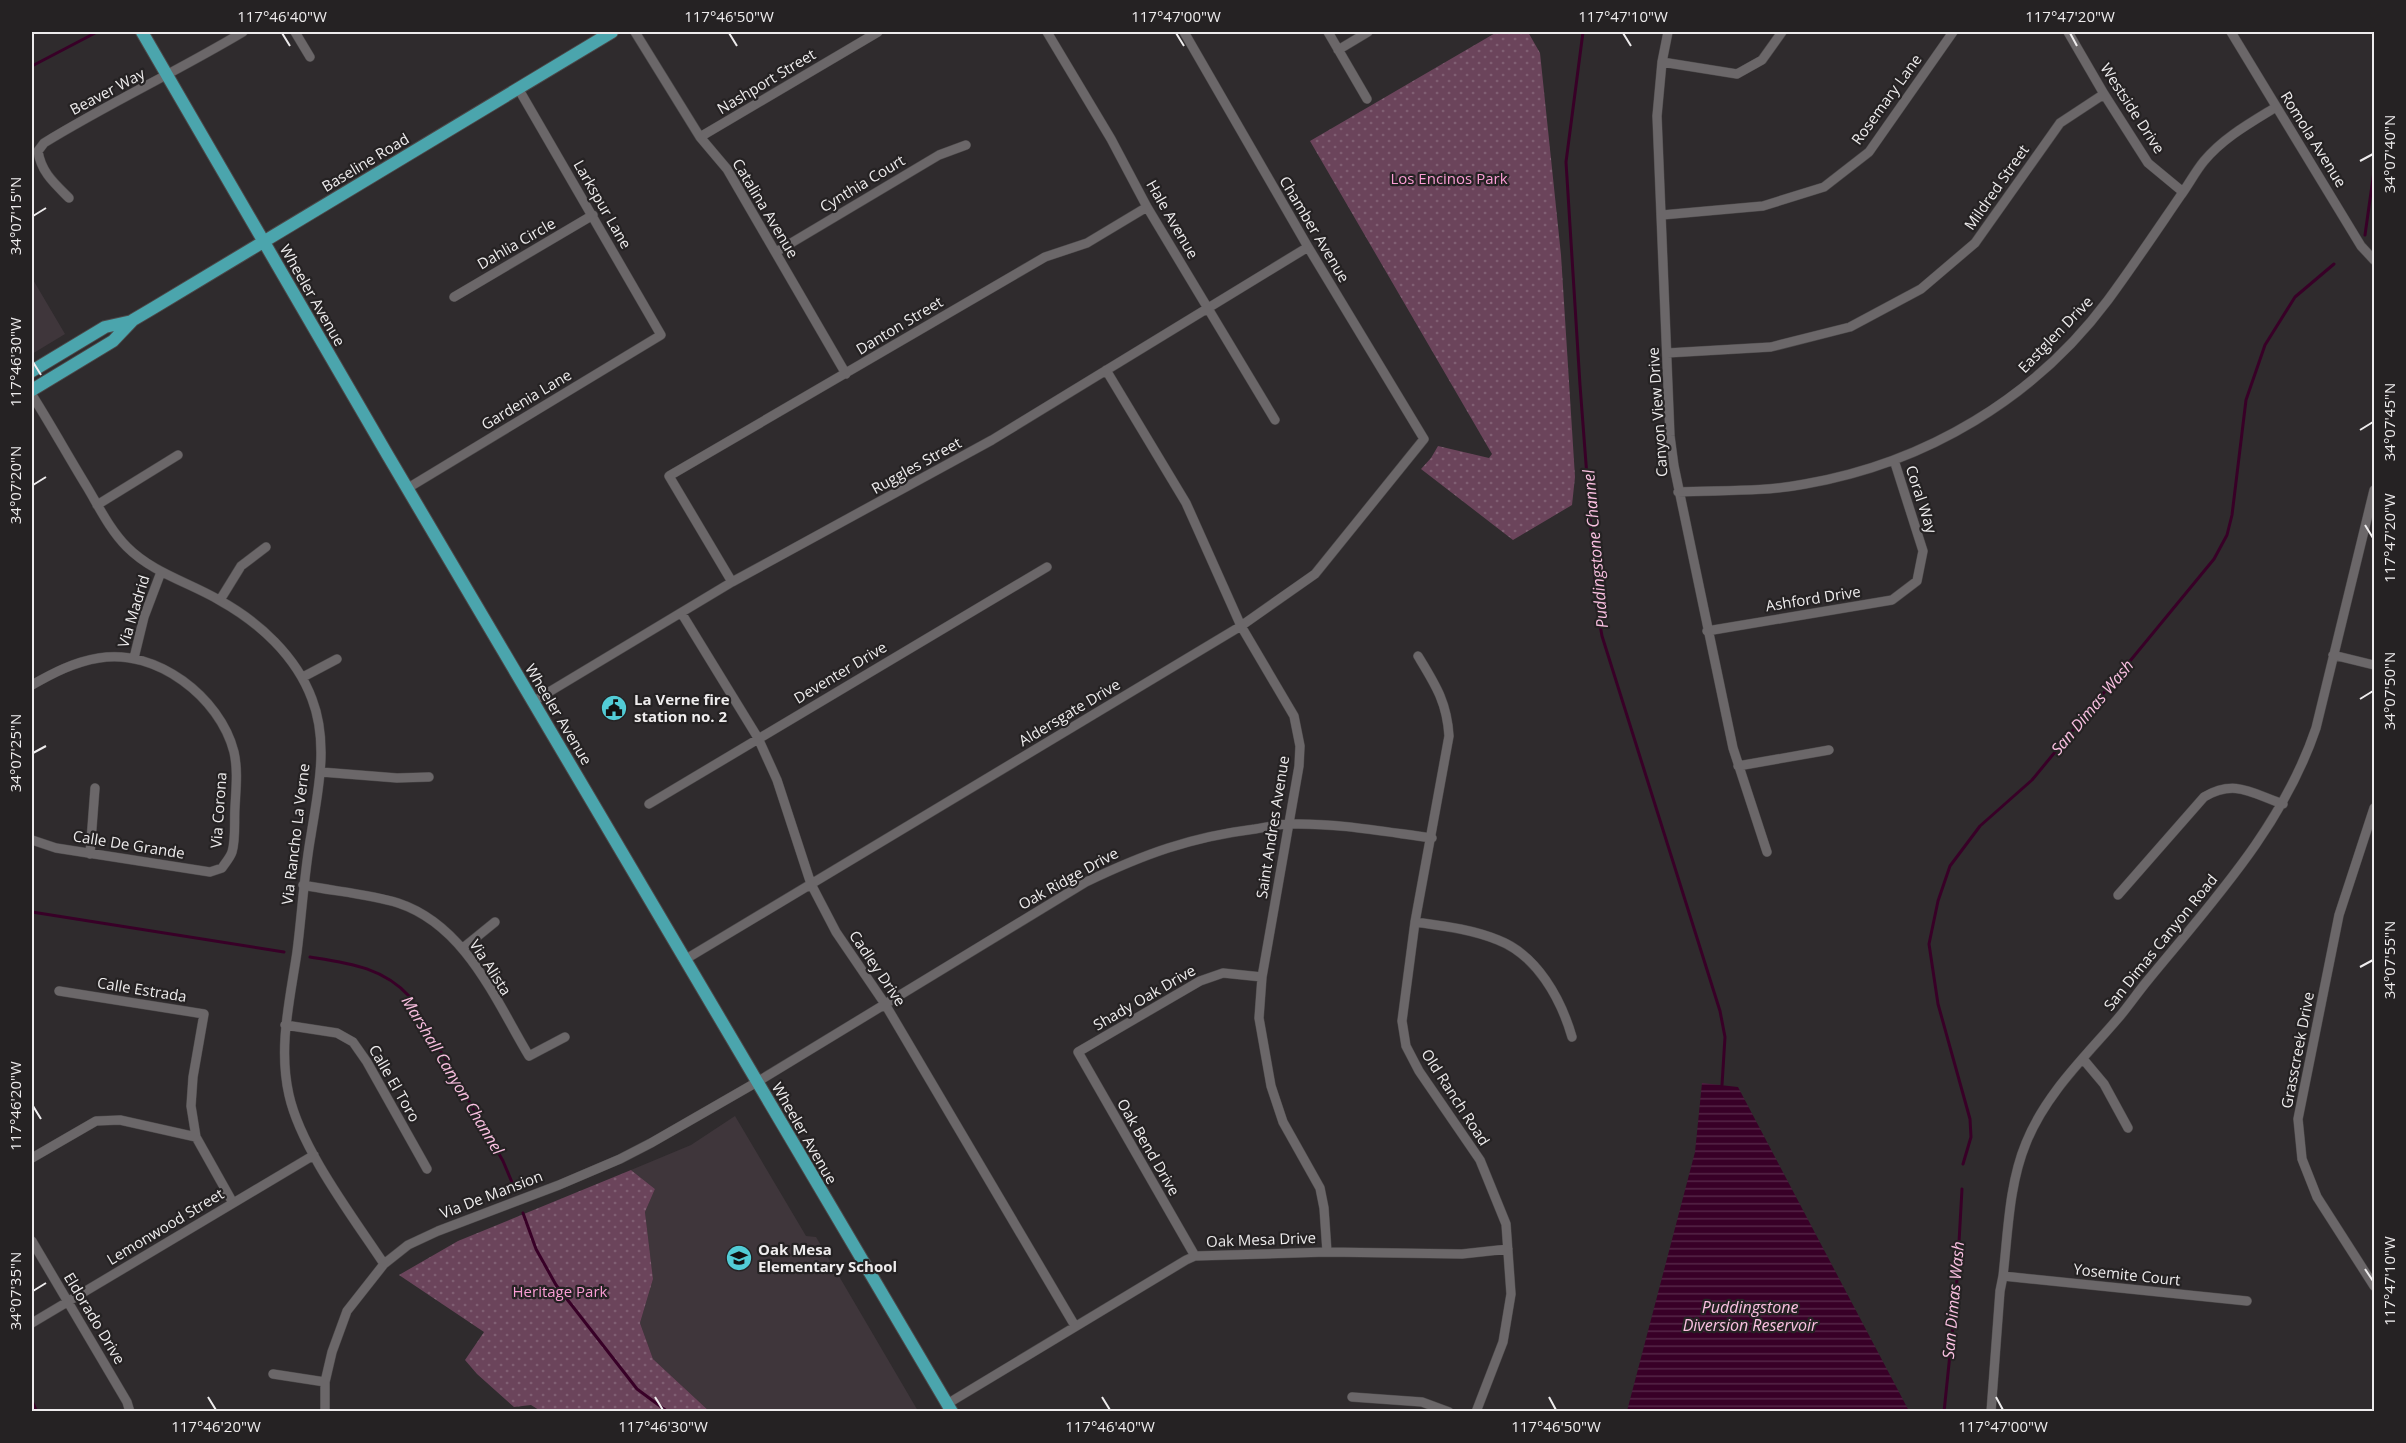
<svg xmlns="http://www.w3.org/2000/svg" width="2406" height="1443" viewBox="0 0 2406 1443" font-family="'Open Sans',sans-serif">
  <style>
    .built { fill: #3f363b }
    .park { fill: url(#park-dots) }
    .water { fill: url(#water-rules) }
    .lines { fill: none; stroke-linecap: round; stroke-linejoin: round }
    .stream { stroke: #380027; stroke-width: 3 }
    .minor-casing { stroke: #4b4849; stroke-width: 10 }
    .major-casing { stroke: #4b4849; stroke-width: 14 }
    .minor { stroke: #6b6769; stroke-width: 9 }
    .major { stroke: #4ba5ad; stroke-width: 12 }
    .ticks { fill: none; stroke: #eeeced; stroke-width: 2 }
    .labels { text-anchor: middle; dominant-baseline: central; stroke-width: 4.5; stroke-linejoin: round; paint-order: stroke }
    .street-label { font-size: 15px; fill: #eeeced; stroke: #252223 }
    .park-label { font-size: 15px; fill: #fb9ed5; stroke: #252223 }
    .poi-label { font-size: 15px; font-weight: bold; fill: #eeeced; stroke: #252223; text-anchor: start }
    .water-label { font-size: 16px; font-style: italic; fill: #fbc1e2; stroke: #252223 }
    .neatline { fill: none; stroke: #eeeced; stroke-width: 2 }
    .ticks-label { font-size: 15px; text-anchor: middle; fill: #eeeced }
  </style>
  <defs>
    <pattern id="park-dots" width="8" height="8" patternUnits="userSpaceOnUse" patternTransform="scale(1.5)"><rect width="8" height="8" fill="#6b445b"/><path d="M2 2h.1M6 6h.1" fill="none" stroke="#805f73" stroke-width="1.8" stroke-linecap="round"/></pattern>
    <pattern id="water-rules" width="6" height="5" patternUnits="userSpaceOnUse" patternTransform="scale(1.5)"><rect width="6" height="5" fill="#380027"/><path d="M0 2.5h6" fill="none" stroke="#552547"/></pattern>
  </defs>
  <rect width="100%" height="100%" fill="#2f2b2d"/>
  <path class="built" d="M32,278L65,334L32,354Z
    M735,1116L806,1236L816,1237L918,1411H709L653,1359L640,1323L653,1279L645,1212L655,1189L631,1170L691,1145Z"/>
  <path class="park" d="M1497,32H1528L1540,53L1561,255L1575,477L1572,505L1513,540L1421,469L1431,458L1438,446L1489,458L1492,454L1310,141Z
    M631,1170L655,1189L645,1212L653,1279L640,1323L653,1359L709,1411L542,1412L531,1405L514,1407L477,1374L465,1360L484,1332L399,1275L458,1241Z"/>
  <path class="water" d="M1702,1083L1738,1087L1909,1411H1627L1695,1152Z"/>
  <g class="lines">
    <path class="stream" d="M1583,32L1566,162L1580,385L1597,608L1602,636L1720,1011L1725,1037L1722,1085
      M32,66L97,32
      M2365,235L2374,171
      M32,912L284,952
      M310,957C348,963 383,967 410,997L503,1161L514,1187
      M1963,1164L1971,1137L1970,1119L1938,1004L1929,944L1938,901L1950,866L1980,826L2032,780L2214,559L2227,535L2232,515L2246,400L2265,345L2295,297L2334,264
      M523,1213L536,1249L556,1285L637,1389L668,1412
      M32,1401L37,1412
      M1944,1412L1956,1296L1962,1189"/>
    <g class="minor-casing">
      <path id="minor" d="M295,32L310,57
        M635,32L700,137L727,169L846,374
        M1047,32L1111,139L1147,207L1275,420
        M1328,32L1367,99
        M1668,32L1662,62L1657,116L1670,436L1674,466L1733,748L1767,852
        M2068,32L2104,94L2148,163L2183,192
        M2231,32L2361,246L2374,260
        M1338,50L1368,32
        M1662,62L1737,74L1762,60L1782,32
        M700,137L878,32
        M69,198C54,183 41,172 38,151L44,143C109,103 178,71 243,32
        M1662,215L1763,206L1824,187L1869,152L1953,32
        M776,252L939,155L966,145
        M454,297L593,215
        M1667,353L1771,347L1850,327L1921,289L1975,243L2060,123L2104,94
        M1106,370L1186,503L1241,626L1294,716L1300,746L1299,766L1262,977L1259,1018L1271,1086L1283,1122L1320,1188L1324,1208L1327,1252
        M32,395C51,425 68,456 87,487C99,507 110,530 127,547C153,573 188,582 219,600C259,622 296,656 312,699C329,743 318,791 311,835C304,874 302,913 297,952C290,1000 278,1047 289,1095C301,1149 353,1217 384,1264
        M408,488L661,335L518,88
        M1678,492C1720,490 1764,492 1805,484C1926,463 2035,398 2108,300C2133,266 2157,230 2181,195C2189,184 2195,172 2204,161C2223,138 2250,123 2276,107
        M97,505L178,455
        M732,582L669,476L1045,257L1087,243L1147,207
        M220,600L241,566L266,547
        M682,614L758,738L777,780L811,884L836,932L885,1004L1075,1326
        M1707,631L1892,600L1917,581L1923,551L1894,460
        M2333,655L2374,665
        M1418,656C1435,684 1447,702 1449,736L1415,922L1402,1021L1406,1046L1419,1071L1480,1160L1506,1224L1511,1294L1503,1342L1476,1412
        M134,658L144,617L161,572
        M303,677L337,659
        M32,685C53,673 74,662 99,658C156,648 220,697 234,752C238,770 236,788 235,807C234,821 236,839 232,852C230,858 225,863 222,868L210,872L56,848L32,840
        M534,701L732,582L992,440L1308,247
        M1738,766L1829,750
        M321,772L397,778L429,777
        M649,804L1047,567
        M2374,808L2339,915L2298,1119L2302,1159L2317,1197L2374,1286
        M90,854L95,788
        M303,885C332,891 370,894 398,903C465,925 495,999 529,1056L565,1037
        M2118,895L2204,797C2235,779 2251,793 2283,804
        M1415,922C1443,926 1471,929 1498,940C1537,955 1561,999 1572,1037
        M463,948L495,922
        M686,959L1241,626L1315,574L1424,439L1308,247L1184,32
        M59,991L204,1014L193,1077L191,1106L196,1137
        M285,1025L337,1033L353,1042L367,1062L427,1169
        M2083,1059L2104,1084L2128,1128
        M32,1158L96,1121L120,1120L196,1137L233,1203
        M32,1241L127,1402L130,1412
        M1195,1256L1078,1052L1200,981L1223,973L1262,977
        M2003,1276L2247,1301
        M32,1323L314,1155
        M273,1374L325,1382
        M1352,1397L1422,1402L1449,1412
        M947,1404L1186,1260L1195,1256L1327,1252L1462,1254L1508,1249
        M325,1412V1382L332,1352L347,1311L384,1264L408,1245L438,1231L559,1185L620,1159L651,1143L757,1082L1086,882C1144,854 1191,837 1255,829C1267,827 1279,824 1291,824C1339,823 1386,832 1432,838
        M1991,1412L2000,1291L2003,1276C2008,1232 2009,1184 2026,1143C2046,1093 2086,1056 2120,1016C2130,1004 2138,992 2148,980C2212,902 2283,826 2316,728L2374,490"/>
    </g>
    <g class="major-casing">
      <path id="major" d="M142,32L387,454L952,1412
        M32,371L105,327L132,321
        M32,390L113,341L133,320L155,307L612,32"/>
    </g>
    <use href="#minor" class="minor"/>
    <use href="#major" class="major"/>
  </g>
  <path class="ticks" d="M282,33L290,46M729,33L737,46M1176,33L1184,46M1623,33L1631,46M2070,33L2077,46M2360,161L2373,154M33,216L46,208M33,362L41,375M2360,430L2373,422M33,485L46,477M2365,525L2373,538M2360,699L2373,691M33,753L46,746M2360,967L2373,960M33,1106L41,1119M2365,1269L2373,1281M33,1291L46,1283M208,1397L216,1410M655,1397L663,1410M1102,1397L1110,1410M1549,1397L1556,1410M1996,1397L2003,1410"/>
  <defs>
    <g id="civic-disc" transform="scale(1.35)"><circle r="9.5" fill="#52ccd6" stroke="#252223"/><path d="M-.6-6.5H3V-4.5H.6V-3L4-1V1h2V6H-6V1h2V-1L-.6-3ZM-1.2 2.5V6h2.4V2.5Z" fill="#111"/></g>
    <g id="school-disc" transform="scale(1.35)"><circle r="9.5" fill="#52ccd6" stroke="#252223"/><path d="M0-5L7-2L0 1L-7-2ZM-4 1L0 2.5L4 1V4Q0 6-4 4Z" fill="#111"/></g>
  </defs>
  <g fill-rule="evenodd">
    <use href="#civic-disc" x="614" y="708"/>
    <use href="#school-disc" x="739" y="1258"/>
  </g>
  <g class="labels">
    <g class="street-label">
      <text transform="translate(766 81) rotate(-31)">Nashport Street</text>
      <text transform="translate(107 91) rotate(-28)">Beaver Way</text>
      <text transform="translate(1886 99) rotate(-54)">Rosemary Lane</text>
      <text transform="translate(2133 108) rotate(57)">Westside Drive</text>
      <text transform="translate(2314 139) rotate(58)">Romola Avenue</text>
      <text transform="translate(365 162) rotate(-31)">Baseline Road</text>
      <text transform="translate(862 183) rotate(-31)">Cynthia Court</text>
      <text transform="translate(1996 187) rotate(-55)">Mildred Street</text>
      <text transform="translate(603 204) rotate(60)">Larkspur Lane</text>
      <text transform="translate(766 208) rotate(59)">Catalina Avenue</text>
      <text transform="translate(1173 219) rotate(60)">Hale Avenue</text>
      <text transform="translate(1315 229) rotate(59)">Chamber Avenue</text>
      <text transform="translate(516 243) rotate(-30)">Dahlia Circle</text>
      <text transform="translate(313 295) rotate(60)">Wheeler Avenue</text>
      <text transform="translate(899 325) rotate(-31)">Danton Street</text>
      <text transform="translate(2055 334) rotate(-46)">Eastglen Drive</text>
      <text transform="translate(526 399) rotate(-31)">Gardenia Lane</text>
      <text transform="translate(1657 412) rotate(-94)">Canyon View Drive</text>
      <text transform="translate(916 465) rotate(-29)">Ruggles Street</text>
      <text transform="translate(1922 499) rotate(72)">Coral Way</text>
      <text transform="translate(1813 598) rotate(-9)">Ashford Drive</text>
      <text transform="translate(133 611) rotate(-73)">Via Madrid</text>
      <text transform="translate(840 672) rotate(-31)">Deventer Drive</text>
      <text transform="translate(1069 712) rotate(-31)">Aldersgate Drive</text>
      <text transform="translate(559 714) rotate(59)">Wheeler Avenue</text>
      <text transform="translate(218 810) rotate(-86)">Via Corona</text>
      <text transform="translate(1272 827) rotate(-81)">Saint Andres Avenue</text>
      <text transform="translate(295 834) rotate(-83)">Via Rancho La Verne</text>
      <text transform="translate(129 844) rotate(9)">Calle De Grande</text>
      <text transform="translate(1068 878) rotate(-29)">Oak Ridge Drive</text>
      <text transform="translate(2160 942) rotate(-51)">San Dimas Canyon Road</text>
      <text transform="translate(491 967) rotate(57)">Via Alista</text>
      <text transform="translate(878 968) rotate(56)">Cadley Drive</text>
      <text transform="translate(142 989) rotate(9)">Calle Estrada</text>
      <text transform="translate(1144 997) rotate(-30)">Shady Oak Drive</text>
      <text transform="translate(2297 1050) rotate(-79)">Grasscreek Drive</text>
      <text transform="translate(395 1083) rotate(60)">Calle El Toro</text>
      <text transform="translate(1456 1097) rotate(57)">Old Ranch Road</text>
      <text transform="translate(805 1133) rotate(60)">Wheeler Avenue</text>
      <text transform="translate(1149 1147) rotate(60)">Oak Bend Drive</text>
      <text transform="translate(491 1194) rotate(-21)">Via De Mansion</text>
      <text transform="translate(165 1226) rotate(-31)">Lemonwood Street</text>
      <text transform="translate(1261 1239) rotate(-2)">Oak Mesa Drive</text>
      <text transform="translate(2127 1274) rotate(6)">Yosemite Court</text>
      <text transform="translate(95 1318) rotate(59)">Eldorado Drive</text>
    </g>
    <g class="park-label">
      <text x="1449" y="178">Los Encinos Park</text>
      <text x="560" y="1291">Heritage Park</text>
    </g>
    <g class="poi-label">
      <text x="634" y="699">La Verne fire<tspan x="634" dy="17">station no. 2</tspan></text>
      <text x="758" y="1249">Oak Mesa<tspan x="758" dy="17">Elementary School</tspan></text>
    </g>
    <g class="water-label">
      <text transform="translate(1595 549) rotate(-95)">Puddingstone Channel</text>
      <text transform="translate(2092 707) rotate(-50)">San Dimas Wash</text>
      <text transform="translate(453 1075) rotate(59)">Marshall Canyon Channel</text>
      <text transform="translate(1953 1300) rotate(-85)">San Dimas Wash</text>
      <text x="1750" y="1307">Puddingstone<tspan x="1750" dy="18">Diversion Reservoir</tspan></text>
    </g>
  </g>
  <rect width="2406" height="1443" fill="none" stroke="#252223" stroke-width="66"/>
  <rect x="33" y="33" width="2340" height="1377" class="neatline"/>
  <g class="ticks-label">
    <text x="282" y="22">117°46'40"W</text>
    <text x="729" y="22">117°46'50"W</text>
    <text x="1176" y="22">117°47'00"W</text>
    <text x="1623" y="22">117°47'10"W</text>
    <text x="2070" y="22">117°47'20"W</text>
    <text transform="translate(2390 154) rotate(-90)" y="5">34°07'40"N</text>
    <text transform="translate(16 216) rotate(-90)" y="5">34°07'15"N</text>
    <text transform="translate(16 362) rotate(-90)" y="5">117°46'30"W</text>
    <text transform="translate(2390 422) rotate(-90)" y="5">34°07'45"N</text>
    <text transform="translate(16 485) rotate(-90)" y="5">34°07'20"N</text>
    <text transform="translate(2390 538) rotate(-90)" y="5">117°47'20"W</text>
    <text transform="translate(2390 691) rotate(-90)" y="5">34°07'50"N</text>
    <text transform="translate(16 753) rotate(-90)" y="5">34°07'25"N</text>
    <text transform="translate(2390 960) rotate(-90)" y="5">34°07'55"N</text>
    <text transform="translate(16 1106) rotate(-90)" y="5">117°46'20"W</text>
    <text transform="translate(2390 1281) rotate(-90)" y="5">117°47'10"W</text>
    <text transform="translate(16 1291) rotate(-90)" y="5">34°07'35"N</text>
    <text x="216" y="1432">117°46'20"W</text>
    <text x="663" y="1432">117°46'30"W</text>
    <text x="1110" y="1432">117°46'40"W</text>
    <text x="1556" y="1432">117°46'50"W</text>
    <text x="2003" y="1432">117°47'00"W</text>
  </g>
</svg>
